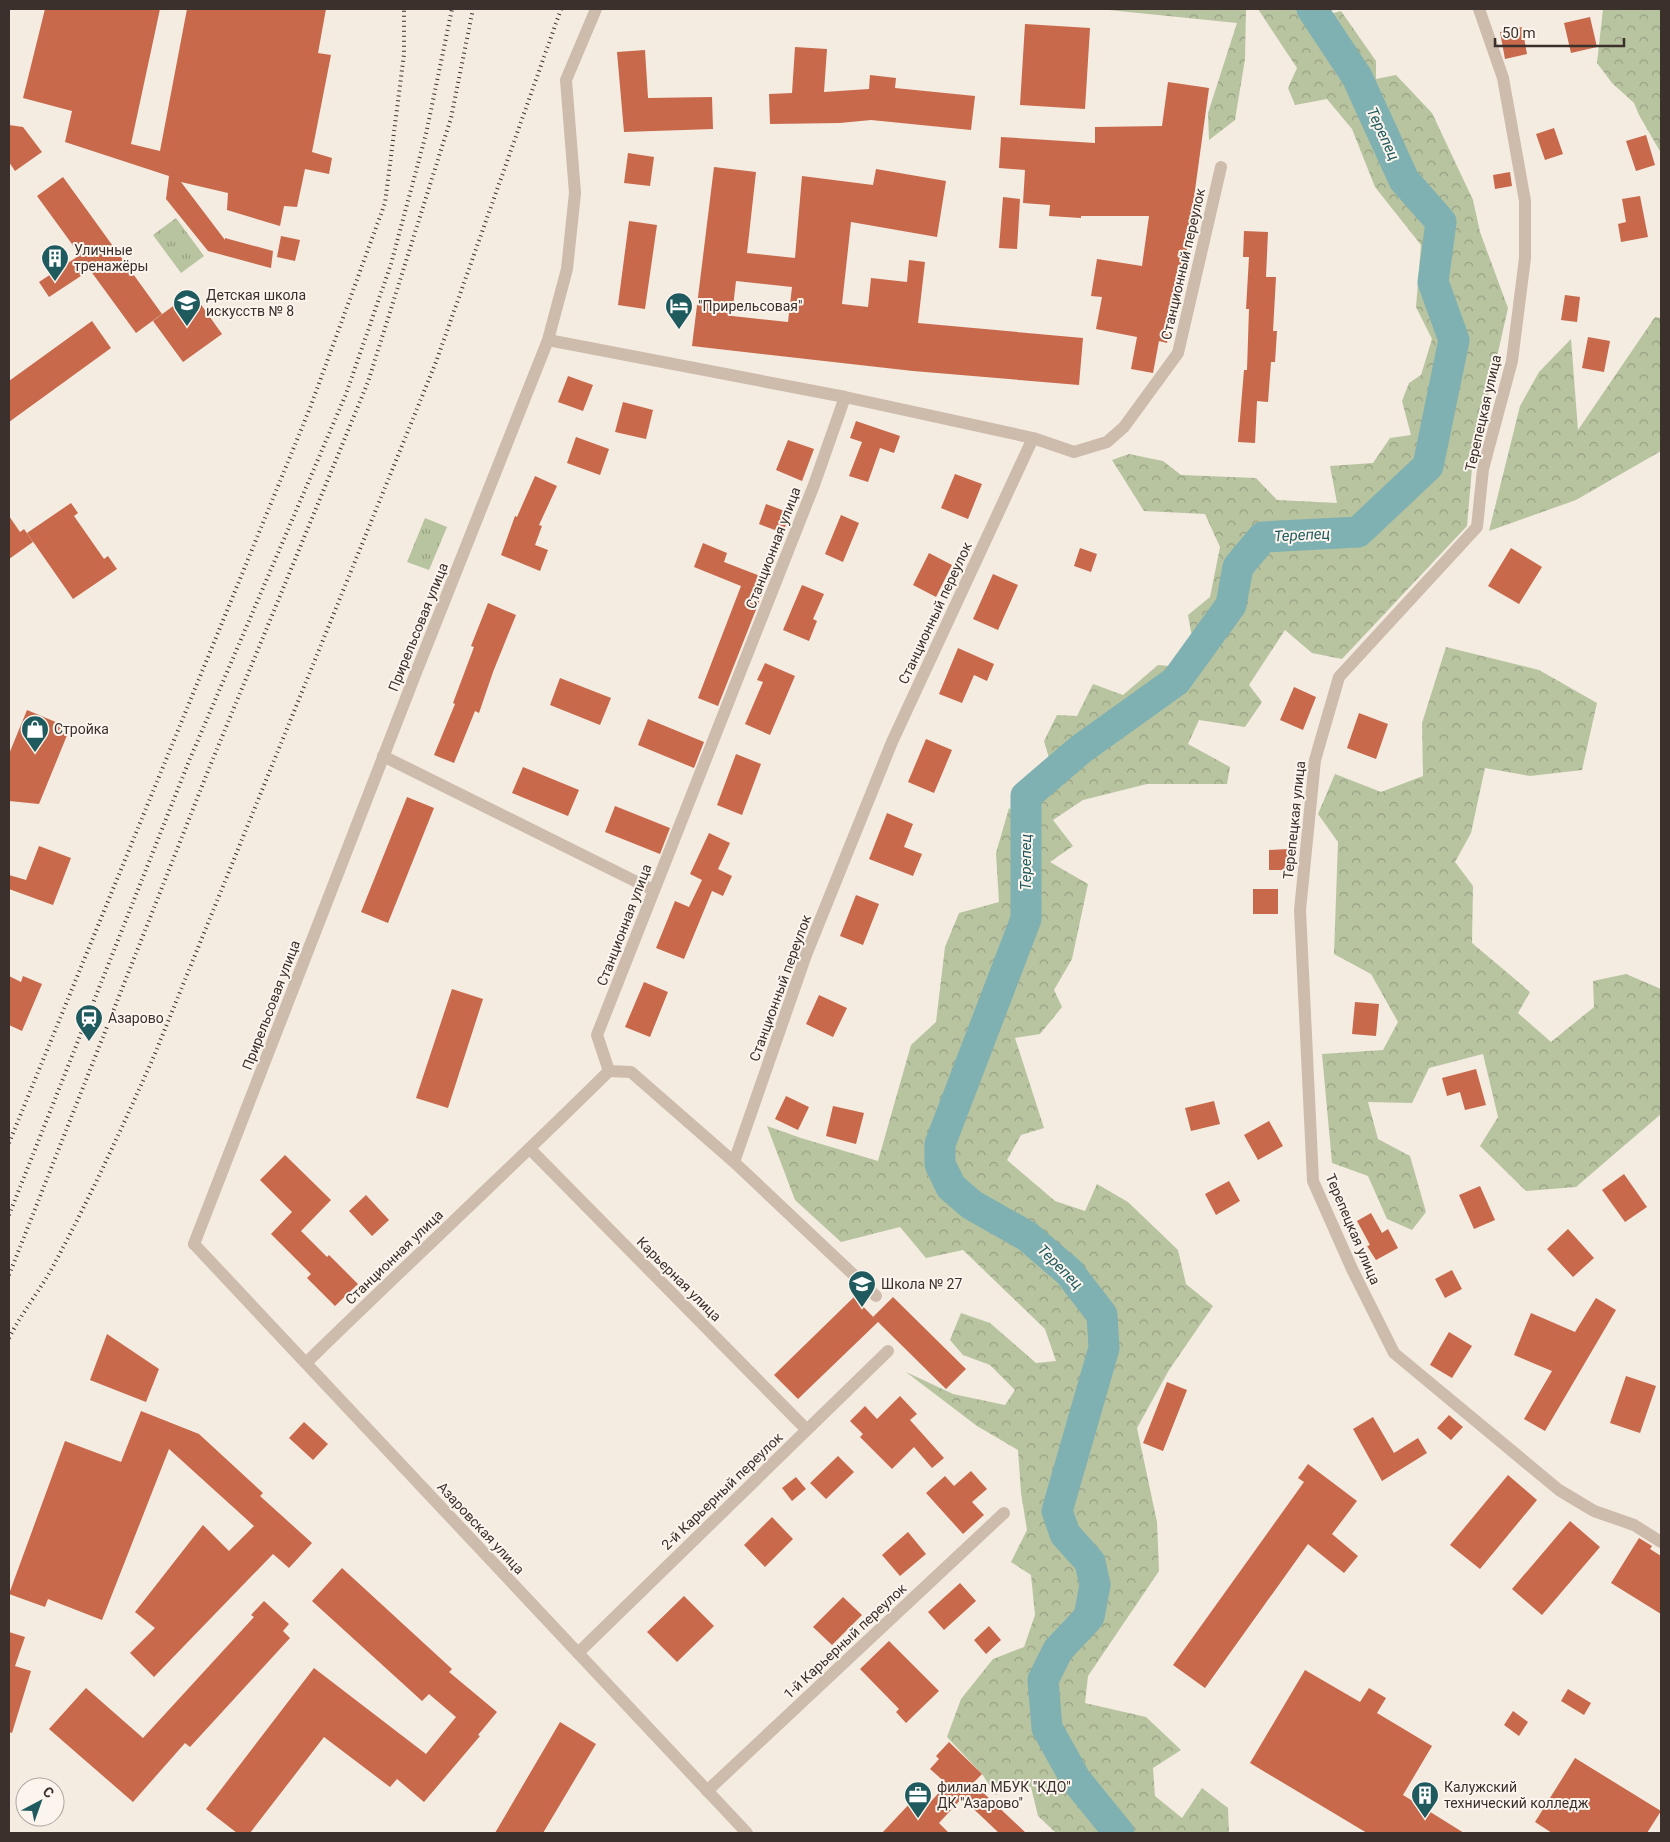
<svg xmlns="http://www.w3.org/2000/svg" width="1670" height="1842" viewBox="0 0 1670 1842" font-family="Roboto,sans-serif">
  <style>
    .forest { fill: url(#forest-crowns) }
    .park { fill: url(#park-tufts) }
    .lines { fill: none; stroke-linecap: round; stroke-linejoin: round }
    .river { stroke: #7fb0b2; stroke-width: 31 }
    .building { fill: #c8694b; fill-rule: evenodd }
    .minor { stroke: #cdbbac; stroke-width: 12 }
    .tertiary { stroke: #cdbbac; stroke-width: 12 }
    .rail { stroke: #3b302b; stroke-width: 4; stroke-dasharray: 1 4; stroke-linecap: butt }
    .labels { text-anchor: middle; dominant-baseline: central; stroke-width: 4; stroke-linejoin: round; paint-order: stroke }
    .poi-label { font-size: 14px; fill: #3b302b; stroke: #fbf5ee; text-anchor: start }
    .street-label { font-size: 14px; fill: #3b302b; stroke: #fbf5ee }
    .water-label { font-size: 15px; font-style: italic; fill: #1f5a5e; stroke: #fbf5ee }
  </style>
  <defs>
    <pattern id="forest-crowns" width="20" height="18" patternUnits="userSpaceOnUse" patternTransform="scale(1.25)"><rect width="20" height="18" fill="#b8c4a0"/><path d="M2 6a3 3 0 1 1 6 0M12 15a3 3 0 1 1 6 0" fill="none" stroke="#97a083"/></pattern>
    <pattern id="park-tufts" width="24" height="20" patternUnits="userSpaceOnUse" patternTransform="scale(1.25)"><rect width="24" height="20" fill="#b8c4a0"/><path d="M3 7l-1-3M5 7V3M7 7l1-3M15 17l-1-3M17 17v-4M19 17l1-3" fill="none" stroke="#97a083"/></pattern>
  </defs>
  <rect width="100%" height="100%" fill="#f4ebe1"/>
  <path class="forest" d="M1099,9H1246L1245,59L1235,120L1209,140L1208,113L1237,23Z
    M1258,9H1313L1302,22L1341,11L1376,61V79L1396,75L1432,113L1473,200L1480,232L1508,308L1472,468L1467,526L1342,659L1312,653L1285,630L1249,685L1262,702L1245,727L1199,720L1188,744L1230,767L1227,784H1147L1083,800L1053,820L1073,846L1050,862L1088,884L1072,959L1054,990L1062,1007L1040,1034L1015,1038L1044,1128L1021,1135L1007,1160L1055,1201L1085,1211L1097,1184L1128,1202L1178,1250L1186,1284L1213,1306L1169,1370L1137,1428L1157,1522L1159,1571L1088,1676L1085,1703L1146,1717L1181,1750L1153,1768L1155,1796L1182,1818L1202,1788L1228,1808L1229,1833H1056L1038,1816L1031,1787L1014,1781L996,1795L982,1774L947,1737L961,1699L993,1659L1024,1647L1035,1615L1031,1575L1011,1562L1027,1530L1021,1493L1018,1450L977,1426L906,1372L953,1394L1005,1405L1015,1390L990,1365L963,1355L950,1340L961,1313L990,1323L1036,1363L1056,1361L1045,1329L963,1250L926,1258L900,1227L841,1242L795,1200L767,1126L801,1138L878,1161L911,1045L936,1022L945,947L959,913L999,902L996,853L1009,808L1034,830L1038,802L1057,785L1044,741L1057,715L1077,716L1093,684L1123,695L1158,665L1170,666L1192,637L1188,615L1210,597L1220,547L1205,514L1144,511L1112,460L1129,454L1163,461L1181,475L1256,478L1277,500L1337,503L1330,466L1373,463L1390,438L1411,435L1402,401L1409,383L1421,375L1432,339L1416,307L1421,245L1375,187L1352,129L1327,99L1295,105L1288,88L1297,68Z
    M1603,9H1661V153L1639,115L1634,103L1612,83L1597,63Z
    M1655,317L1661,318V451L1576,500L1489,531L1520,406L1539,372L1571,339L1578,430Z
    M1446,647L1539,670L1597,703L1582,770L1530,776L1485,768L1471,833L1455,862L1473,886L1472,943L1530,992L1518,1013L1551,1042L1594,1007L1593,981L1626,974L1661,989V1114L1576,1187L1526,1191L1480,1146L1498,1117L1483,1054L1429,1068L1412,1103L1368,1102L1378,1139L1410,1156L1426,1212L1412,1230L1387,1219L1368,1176L1332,1163L1322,1054L1383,1050L1398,1022L1371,974L1334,954L1338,842L1318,814L1335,774L1381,792L1423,776L1422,723Z"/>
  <path class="park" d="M176,218L204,256L181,273L153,235Z
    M425,518L447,527L429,570L407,562Z"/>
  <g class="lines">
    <path class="river" d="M1119,1833L1076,1780L1047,1728L1043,1680L1058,1650L1089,1617L1095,1585L1090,1562L1065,1534L1057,1511L1104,1348L1102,1315L1069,1272L1027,1236L972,1205L951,1187L940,1164V1144L1026,919V796L1081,749L1176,681L1231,605L1238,567L1263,537L1358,532L1428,466L1454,340L1433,282L1441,222L1404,180L1357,77L1312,9"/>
  </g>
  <path class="building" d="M45,9H160L131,144L160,151L187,9H326L318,53L331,55L312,152L332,158L329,174L305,169L297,207L284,206L280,226L227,210L228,193L181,182L225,240V238L273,251L271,268L208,251L166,199L169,176L65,142L72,111L23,98Z
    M1590,17L1597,47L1571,53L1564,23Z
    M1025,24L1090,28L1085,109L1020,105Z
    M1522,27L1527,54L1505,59L1500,32Z
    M795,47L827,49L824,92L869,89L870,75L896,78L895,88L975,96L971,130L871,120L840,123L770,124L769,94L792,93Z
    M645,50L648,98L712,97L713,129L624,132L617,52Z
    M1168,82L1209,88L1185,263H1183L1176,309H1173L1167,343L1159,341L1153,373L1131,369L1137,337L1096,329L1102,297L1091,296L1097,259L1142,266L1149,216H1081V218L1049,216L1050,205L1023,203L1025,170L999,168L1001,137L1095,143V127L1162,126Z
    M9,125L23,127L42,152L15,171L9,162Z
    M1554,128L1563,154L1545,160L1536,134Z
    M1646,135L1655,165L1636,171L1626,141Z
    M628,153L654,157L650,186L624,183Z
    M714,167L756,172L747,253L795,258L802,176L873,185L876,169L946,181L937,237L851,222L842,304L868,307L871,278L907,282L909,260L925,262L918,323L1083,338L1079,385L913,371L692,346ZM736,281L792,287L788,322L732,316Z
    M1510,172L1512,186L1495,189L1493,175Z
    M63,177L162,314L136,333L90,270L49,297L39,282L80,255L37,196Z
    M1640,196L1648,237L1621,242L1618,224L1626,222L1622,199Z
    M1003,197L1020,199L1017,249L999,248Z
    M629,221L657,225L645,309L618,305Z
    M1244,231L1268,232L1266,277H1276L1273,331H1277L1275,362H1271L1268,402L1257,401L1255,443L1238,442L1244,370H1247L1249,309H1246L1249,257H1243Z
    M281,236L300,240L295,261L277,257Z
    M192,292L222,334L183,362L153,321Z
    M1565,295L1580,297L1577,322L1561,320Z
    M92,321L111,348L9,422V381Z
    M1588,337L1610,341L1604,372L1582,368Z
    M568,376L593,385L583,411L558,402Z
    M623,402L653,410L646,439L615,432Z
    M856,421L900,436L894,453L880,448L868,482L849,476L862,442L850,438Z
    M576,437L609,449L600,475L567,463Z
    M788,440L814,449L802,481L776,470Z
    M955,474L982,484L968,519L941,508Z
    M535,476L557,486L539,525L542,526L535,545L548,550L540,571L501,555L515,516L517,517Z
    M71,503L78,513L74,516L104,559L108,556L117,569L73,599L27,533Z
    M766,504L790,513L783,533L759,524Z
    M841,515L859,523L843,562L825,554Z
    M9,516L20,532L24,529L33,542L9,559Z
    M703,543L727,553L724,562L768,579L718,706L698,698L741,586L694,567Z
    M1080,548L1097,554L1091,572L1074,566Z
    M1511,548L1542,567L1519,604L1488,586Z
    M929,553L952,565L936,597L913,585Z
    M993,574L1018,585L998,630L973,619Z
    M802,585L824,594L813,619L817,621L809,641L783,630Z
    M488,603L516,615L493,672L479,713L475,711L454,763L434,755L455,704L453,703L474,647L471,646Z
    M958,648L994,664L987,681L974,675L962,703L939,694Z
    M765,663L795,676L770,735L745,724L763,682L757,680Z
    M560,678L611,698L600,725L550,705Z
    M1294,687L1316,697L1303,730L1280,720Z
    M27,710L70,728L39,804L9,801V754Z
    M1359,713L1388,724L1376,759L1347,748Z
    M648,719L704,742L694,768L638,745Z
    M926,739L952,750L934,793L908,782Z
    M736,754L761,764L742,815L717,805Z
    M523,767L579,790L568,816L512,793Z
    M407,797L434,808L388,923L361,912Z
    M615,806L670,828L660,854L605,832Z
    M887,813L913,824L904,847L922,854L913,876L869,859Z
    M709,833L730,843L718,869L732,876L723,896L712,891L684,959L656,948L675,901L689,907L702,880L690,874Z
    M39,846L71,858L53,905L9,889V875L26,880Z
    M1288,849V870H1269V850Z
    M1253,889H1278V914H1253Z
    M856,895L879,904L863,945L840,936Z
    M9,976L21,982L23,976L42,984L22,1031L9,1025Z
    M644,982L668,992L650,1037L625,1027Z
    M452,989L483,999L448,1108L416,1098Z
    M819,995L847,1008L833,1037L806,1024Z
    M1355,1002L1379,1004L1376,1036L1352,1034Z
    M1476,1069L1486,1105L1465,1110L1460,1092L1447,1096L1442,1078Z
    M786,1096L809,1107L798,1130L775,1119Z
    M1214,1101L1220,1124L1191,1131L1185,1108Z
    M833,1106L864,1113L856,1144L826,1136Z
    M1269,1121L1283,1146L1258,1160L1244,1135Z
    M285,1155L331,1200L301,1231L327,1257L329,1255L358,1284L335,1306L307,1278L311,1274L271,1234L292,1212L260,1180Z
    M1624,1174L1647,1207L1625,1222L1602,1190Z
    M1229,1181L1240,1201L1216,1215L1205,1194Z
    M1480,1186L1495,1220L1474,1229L1459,1195Z
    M366,1195L389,1220L372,1236L349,1211Z
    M1371,1213L1382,1233L1388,1229L1398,1248L1376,1260L1367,1246L1370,1245L1357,1221Z
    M1568,1229L1594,1258L1573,1277L1547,1249Z
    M1452,1270L1462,1289L1445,1298L1435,1279Z
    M854,1297L878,1322L798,1399L774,1375Z
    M893,1297L966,1369L946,1389L873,1317Z
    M1596,1298L1616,1310L1545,1431L1524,1419L1552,1371L1514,1355L1531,1313L1575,1332Z
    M1449,1332L1472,1346L1452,1378L1430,1365Z
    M107,1334L159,1369L146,1402L90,1380Z
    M1626,1376L1656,1386L1640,1433L1610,1423Z
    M1167,1382L1187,1390L1163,1451L1143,1443Z
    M900,1396L917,1414L910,1420L944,1458L932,1468L914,1447L892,1469L860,1437L863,1434L850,1421L865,1406L877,1419Z
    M141,1411L199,1434L263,1493L260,1496L312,1543L289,1568L273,1554L154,1677L130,1653L155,1628L135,1612L203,1525L229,1551L254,1526L169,1449L102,1620L48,1599L45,1607L9,1594L65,1441L121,1462Z
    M1449,1415L1463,1427L1451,1440L1437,1428Z
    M1373,1417L1394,1453L1418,1438L1427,1453L1382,1481L1353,1429Z
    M304,1422L328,1444L313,1460L289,1438Z
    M838,1456L854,1472L826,1499L810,1483Z
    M1308,1464L1357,1501L1332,1534L1358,1556L1344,1573L1308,1544L1205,1688L1173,1665L1304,1482L1298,1478Z
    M971,1471L987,1489L972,1502L984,1515L963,1534L926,1493L945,1476L954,1486Z
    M1508,1475L1537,1500L1480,1569L1450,1545Z
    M796,1477L806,1489L792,1501L782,1488Z
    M772,1517L793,1539L765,1567L744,1545Z
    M1570,1521L1600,1547L1542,1615L1512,1589Z
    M908,1532L926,1554L900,1576L882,1555Z
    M1639,1538L1652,1546L1650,1549L1661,1556V1614L1611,1583Z
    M342,1568L452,1669L449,1672L497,1712L478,1735L480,1736L424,1802L397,1779L390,1787L324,1737L250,1833H237L206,1809L314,1668L426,1754L456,1717L429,1694L422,1701L312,1601Z
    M960,1583L976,1601L944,1630L928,1612Z
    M684,1596L714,1626L677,1662L647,1632Z
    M843,1597L862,1615L832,1645L813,1627Z
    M264,1601L289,1624L283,1631L290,1638L190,1747L185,1743L133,1802L49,1729L86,1688L143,1738L254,1617L251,1615Z
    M989,1626L1001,1640L986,1654L974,1640Z
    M9,1632L25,1637L15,1666L31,1671L12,1733L9,1732Z
    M889,1641L939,1691L906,1723L896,1712L899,1709L860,1669Z
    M1305,1670L1360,1702L1369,1688L1386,1698L1377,1713L1432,1746L1403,1795L1464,1833H1367L1250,1763Z
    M1568,1689L1591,1703L1584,1715L1561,1701Z
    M1513,1711L1528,1722L1519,1736L1504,1725Z
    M560,1722L596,1744L543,1833H495Z
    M949,1742L982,1774L973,1783L1026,1833H999L962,1798L939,1823L949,1833H882L913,1800L923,1810L947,1784L930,1769L939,1759L936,1756Z
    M1575,1758L1661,1811L1647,1833H1552L1535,1822Z"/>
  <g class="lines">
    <path class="minor" d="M1479,9L1503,78L1525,201V258L1512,361L1483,469L1477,527L1339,677L1315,760L1300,910L1313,1181L1352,1269L1394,1353L1559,1490L1594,1511L1634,1525L1661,1542
      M548,340L845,397L1033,438L1074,452L1107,442L1124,427L1178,353L1221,167
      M383,756L653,890
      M609,1071L631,1072L734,1162L876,1296
      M530,1149L807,1430
      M734,1162L806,955L892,742L1033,438
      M194,1244L415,675L548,340L567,269L575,193L566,80L596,9
      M306,1363C406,1265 509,1170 609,1071L597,1035L814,485L845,397
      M578,1653L888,1351
      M707,1791L1004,1513"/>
    <path class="tertiary" d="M194,1244L747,1833"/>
    <path class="rail" d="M9,1143L310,408L385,203L404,54V9
      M9,1215L189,761L346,394L391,264L426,134L452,9
      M9,1275L208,771L368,382L451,118L473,9
      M9,1338C21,1314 38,1293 51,1270C89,1200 122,1128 154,1056L436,362L561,9"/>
  </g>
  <defs>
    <g id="building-pin" transform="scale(1.4375)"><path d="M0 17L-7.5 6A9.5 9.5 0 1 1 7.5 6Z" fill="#1f5a5e" stroke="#fbf5ee"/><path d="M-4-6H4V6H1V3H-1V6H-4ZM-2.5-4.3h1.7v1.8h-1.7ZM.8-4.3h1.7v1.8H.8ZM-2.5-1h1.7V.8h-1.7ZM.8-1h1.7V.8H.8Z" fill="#fff"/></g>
    <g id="school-pin" transform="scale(1.4375)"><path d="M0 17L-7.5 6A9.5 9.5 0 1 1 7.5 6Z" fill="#1f5a5e" stroke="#fbf5ee"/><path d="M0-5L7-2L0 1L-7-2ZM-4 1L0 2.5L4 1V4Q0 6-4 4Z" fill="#fff"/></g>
    <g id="hotel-pin" transform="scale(1.4375)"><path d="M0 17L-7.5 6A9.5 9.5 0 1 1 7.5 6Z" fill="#1f5a5e" stroke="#fbf5ee"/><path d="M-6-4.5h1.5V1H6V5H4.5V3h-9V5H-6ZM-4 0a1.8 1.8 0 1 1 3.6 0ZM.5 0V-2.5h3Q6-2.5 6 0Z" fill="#fff"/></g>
    <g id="shop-pin" transform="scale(1.4375)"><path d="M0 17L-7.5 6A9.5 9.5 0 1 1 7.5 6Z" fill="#1f5a5e" stroke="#fbf5ee"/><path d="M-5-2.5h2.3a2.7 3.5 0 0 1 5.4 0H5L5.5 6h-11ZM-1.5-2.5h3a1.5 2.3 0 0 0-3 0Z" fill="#fff"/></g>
    <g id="station-pin" transform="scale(1.4375)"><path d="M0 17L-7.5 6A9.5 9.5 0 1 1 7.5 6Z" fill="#1f5a5e" stroke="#fbf5ee"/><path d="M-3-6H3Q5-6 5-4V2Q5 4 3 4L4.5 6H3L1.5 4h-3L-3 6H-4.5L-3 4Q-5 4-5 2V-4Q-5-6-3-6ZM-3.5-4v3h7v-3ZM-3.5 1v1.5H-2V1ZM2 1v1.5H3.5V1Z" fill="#fff"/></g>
    <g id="office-pin" transform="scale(1.4375)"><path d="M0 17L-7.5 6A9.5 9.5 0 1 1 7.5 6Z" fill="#1f5a5e" stroke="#fbf5ee"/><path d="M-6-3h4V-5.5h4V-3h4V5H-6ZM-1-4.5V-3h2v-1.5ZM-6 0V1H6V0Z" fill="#fff"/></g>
  </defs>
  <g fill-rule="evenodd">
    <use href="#building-pin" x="55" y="258"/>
    <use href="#school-pin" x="187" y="303"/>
    <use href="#hotel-pin" x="679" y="306"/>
    <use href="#shop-pin" x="35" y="729"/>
    <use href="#station-pin" x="89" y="1018"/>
    <use href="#school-pin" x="862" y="1284"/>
    <use href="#office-pin" x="918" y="1795"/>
    <use href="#building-pin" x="1425" y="1795"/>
  </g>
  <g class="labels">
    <g class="poi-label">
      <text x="74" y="250">Уличные<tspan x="74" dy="16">тренажёры</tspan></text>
      <text x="206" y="295">Детская школа<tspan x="206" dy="16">искусств № 8</tspan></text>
      <text x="698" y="306">"Прирельсовая"</text>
      <text x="54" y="729">Стройка</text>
      <text x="108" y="1018">Азарово</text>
      <text x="881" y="1284">Школа № 27</text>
      <text x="937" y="1787">филиал МБУК "КДО"<tspan x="937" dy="16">ДК "Азарово"</tspan></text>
      <text x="1444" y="1787">Калужский<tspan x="1444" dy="16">технический колледж</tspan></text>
    </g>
    <g class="street-label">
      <text transform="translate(1183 264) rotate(-77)">Станционный переулок</text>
      <text transform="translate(1483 413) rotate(-77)">Терепецкая улица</text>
      <text transform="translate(773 548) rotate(-69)">Станционная улица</text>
      <text transform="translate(935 613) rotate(-65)">Станционный переулок</text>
      <text transform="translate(418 627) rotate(-68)">Прирельсовая улица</text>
      <text transform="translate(1294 820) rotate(-84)">Терепецкая улица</text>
      <text transform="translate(624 925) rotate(-69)">Станционная улица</text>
      <text transform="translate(780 988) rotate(-70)">Станционный переулок</text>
      <text transform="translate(271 1005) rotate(-69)">Прирельсовая улица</text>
      <text transform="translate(1353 1229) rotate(67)">Терепецкая улица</text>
      <text transform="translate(394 1257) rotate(-44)">Станционная улица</text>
      <text transform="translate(679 1279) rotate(45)">Карьерная улица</text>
      <text transform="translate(722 1491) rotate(-44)">2-й Карьерный переулок</text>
      <text transform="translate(481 1528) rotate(47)">Азаровская улица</text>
      <text transform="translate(845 1641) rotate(-43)">1-й Карьерный переулок</text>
    </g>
    <g class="water-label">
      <text transform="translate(1383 134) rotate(65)">Терепец</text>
      <text transform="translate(1302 535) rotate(-3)">Терепец</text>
      <text transform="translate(1026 862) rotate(-90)">Терепец</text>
      <text transform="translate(1060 1267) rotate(45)">Терепец</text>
    </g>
  </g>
  <rect width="1670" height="1842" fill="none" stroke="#3b302b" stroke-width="20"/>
  <g transform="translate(40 1802) rotate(41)"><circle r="24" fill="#fbf5ee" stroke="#aea6a0"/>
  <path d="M0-4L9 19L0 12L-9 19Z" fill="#1f5a5e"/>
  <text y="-8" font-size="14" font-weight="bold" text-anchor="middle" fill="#3b302b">С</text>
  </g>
  <path d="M1495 38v8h129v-8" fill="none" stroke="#3b302b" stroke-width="2.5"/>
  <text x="1502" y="38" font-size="15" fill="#3b302b" stroke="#fbf5ee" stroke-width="4" paint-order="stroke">50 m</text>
</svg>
